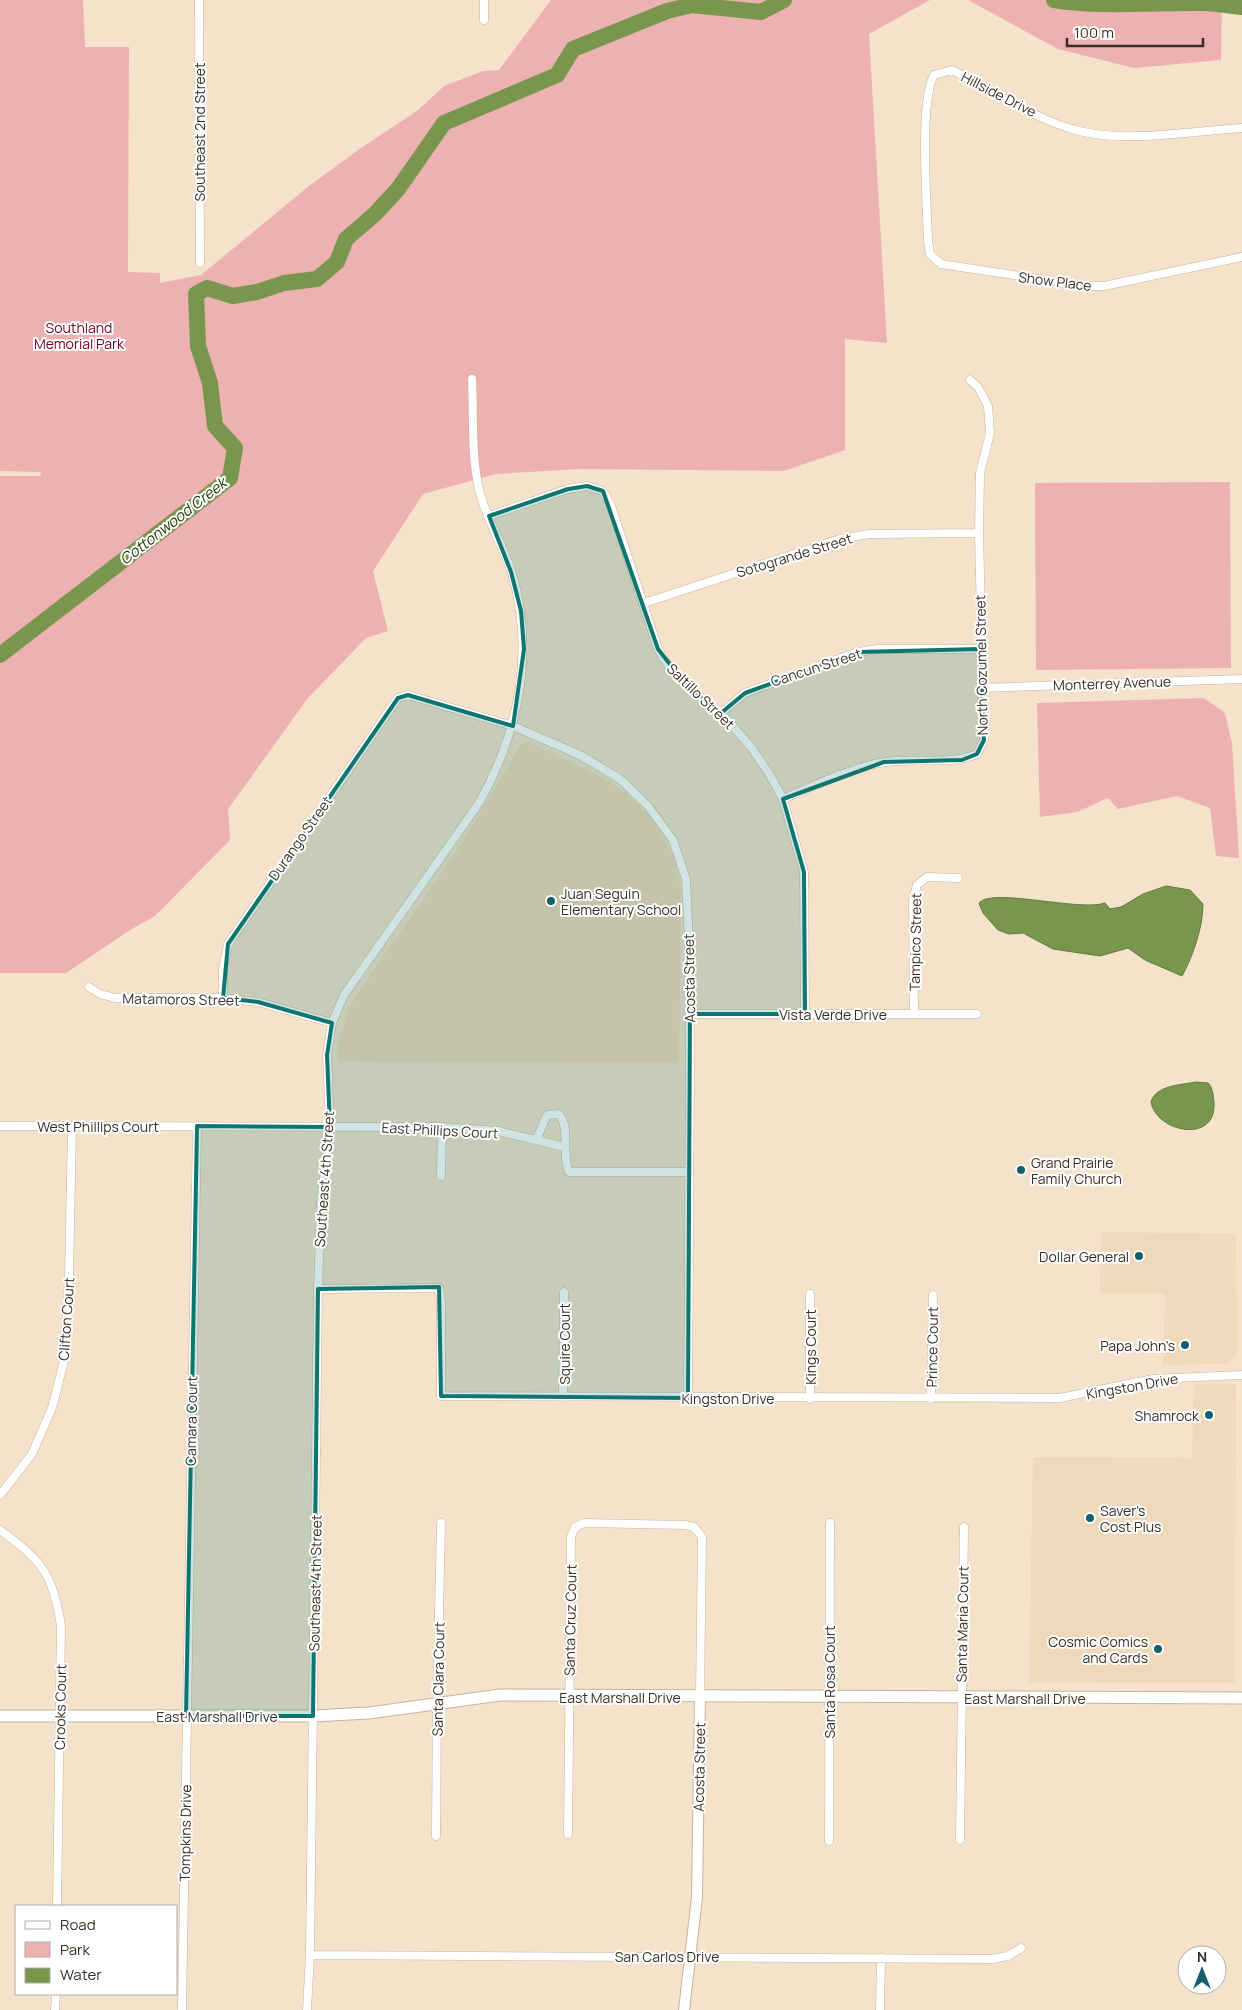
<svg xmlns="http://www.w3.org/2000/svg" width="1242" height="2010" viewBox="0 0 1242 2010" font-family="Manrope,sans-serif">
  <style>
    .built { fill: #f0d8ba }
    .green { fill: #edb1b2 }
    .water { fill: #78974d; stroke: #647842 }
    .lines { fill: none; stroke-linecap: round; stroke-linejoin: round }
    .river { stroke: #78974d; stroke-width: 16 }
    .minor-casing { stroke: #c5b39d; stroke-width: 9 }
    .tertiary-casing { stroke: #c5b39d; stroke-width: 12 }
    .secondary-casing { stroke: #c5b39d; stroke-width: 13 }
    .minor { stroke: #fff; stroke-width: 8 }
    .tertiary { stroke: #fff; stroke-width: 10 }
    .secondary { stroke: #fff; stroke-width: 11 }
    .marked { fill: #0f766e; fill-opacity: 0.2; stroke: #0f766e; stroke-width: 4; stroke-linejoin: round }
    .poi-dot { fill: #13606c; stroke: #fff; stroke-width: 2 }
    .labels { text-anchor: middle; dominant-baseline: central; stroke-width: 4; stroke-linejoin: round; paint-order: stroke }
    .street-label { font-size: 14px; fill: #372f27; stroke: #fff }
    .park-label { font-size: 14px; fill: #70011c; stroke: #fff }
    .poi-label { font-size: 14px; fill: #372f27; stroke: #fff; text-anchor: end }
    .water-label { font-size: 15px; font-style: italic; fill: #223600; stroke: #fff }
  </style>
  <rect width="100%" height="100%" fill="#f5e2cb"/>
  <path class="built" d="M528,742L596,774L624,792L647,813L664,838L675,861L681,889L679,1063L337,1061L339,1042L348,1011L356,996L459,848L522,743Z
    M1101,1232L1236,1234L1237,1354L1227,1364L1163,1365L1165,1294L1100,1293Z
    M1194,1384H1236L1235,1683L1029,1682L1033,1457L1192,1458Z"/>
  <path class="green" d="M0,0H83L85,47H129L128,272L160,273V283L201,275L309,186L361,148L417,111L444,86L483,71L499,70L551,0H930L869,34L887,343L845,339V450L784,471L579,469L496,474L423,494L373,571L388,631L366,638L308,698L228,809L230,840L155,916L130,930L66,973H0V476H40L41,472L0,471Z
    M968,0H1222L1221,60L1134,68L1058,49Z
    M1230,482L1231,668L1036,670L1035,483Z
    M1204,698L1225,713L1232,743L1239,858L1216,856L1210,808L1177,796L1118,809L1108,798L1077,812L1040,817L1037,703Z"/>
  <path class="water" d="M1166,886L1190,890L1203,904C1203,927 1193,956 1182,976L1145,960L1128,948L1100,956L1053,949L1023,933L1009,934L998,930L983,913L979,903C992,887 1080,912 1105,903L1110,909L1121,907L1143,894Z
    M1196,1082L1208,1083C1213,1088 1213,1095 1214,1102C1217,1145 1156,1132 1151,1102C1156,1085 1181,1085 1196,1082Z"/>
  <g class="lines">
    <path class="river" d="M1054,0C1104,8 1154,2 1204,3C1216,3 1229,6 1242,7
      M0,655L230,478L235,448L215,426L210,383L198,346L196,294L207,288L233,296L257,292L284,283L317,279L337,262L346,239L375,214L398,189L444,123L557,75L573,49L667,11L692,5L761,12L784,0"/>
    <g class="minor-casing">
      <path id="minor" d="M199,0L200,263
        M484,20V0
        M1242,128C1192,131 1126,143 1079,131C1038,121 990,90 952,70L934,75C919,102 927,204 928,240L930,254L941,264L1085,286H1104L1242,257
        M489,516L568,489L587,486L603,491L611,506L658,649L669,667L687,686L721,713L751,747L770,775L783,799L804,872L805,1014
        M644,603L840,539L869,534L979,533
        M982,688L1242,679
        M721,713L745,693L858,652L877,649H981
        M783,799C813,786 853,767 885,762C916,757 948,766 977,754L984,740L979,533L980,473L990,433L988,406L978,387L970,380
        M89,987L100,994L115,998H223L258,1002L332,1023
        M223,998V970L228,944L398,698L408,695L513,726L580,755L620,779L648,806L673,840L686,879L689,942L690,1067L688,1398
        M690,1014H977
        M914,1014L913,900L917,885L927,877L958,878
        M0,1126L442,1127L498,1131L564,1147
        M536,1140L547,1115L559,1114C571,1129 561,1154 569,1172H689
        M441,1176L442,1127
        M318,1289L439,1288L441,1300V1396L1060,1398L1153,1379L1242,1375
        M563,1397L564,1292
        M810,1399V1294
        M931,1399L933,1295
        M0,1495L32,1454L52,1408L64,1361L69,1277L72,1126
        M0,1530C41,1560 54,1574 61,1627L57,1906
        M568,1834L571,1537L575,1527L584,1523L685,1525L694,1527L702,1537L700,1697
        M436,1836L437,1703L441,1523
        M960,1840L964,1527
        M829,1841L830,1523
        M310,1955L992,1959L1008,1956L1021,1948
        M55,2010L56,1994
        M182,2010L197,1126
        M307,2010L310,1955L318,1289L321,1202L330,1127L327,1055L332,1023L344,995L479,803C519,732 535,652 512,573C504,548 490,525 482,500C470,462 474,418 472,379
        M880,2010L881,1958"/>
    </g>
    <g class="tertiary-casing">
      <path id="tertiary" d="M684,2010L697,1897L700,1697"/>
    </g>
    <g class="secondary-casing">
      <path id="secondary" d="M0,1716H313L369,1713L500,1695L1242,1698"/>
    </g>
    <use href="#minor" class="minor"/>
    <use href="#tertiary" class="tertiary"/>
    <use href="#secondary" class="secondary"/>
  </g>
  <path class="marked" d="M587,486L603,491L658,649L687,686L721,713L745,693L858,652L981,649L984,740L977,754L962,760L884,762L783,799L804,872L805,1014H690L688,1398L441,1396L439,1287L318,1289L313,1716H186L197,1126L330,1127L327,1055L332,1023L258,1002L223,998L228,944L398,698L408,695L513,726L524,649L521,611L511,572L489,516L568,489Z"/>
  <g class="poi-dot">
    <circle cx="551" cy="901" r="5"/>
    <circle cx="1021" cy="1170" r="5"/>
    <circle cx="1139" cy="1256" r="5"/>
    <circle cx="1185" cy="1345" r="5"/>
    <circle cx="1209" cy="1415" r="5"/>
    <circle cx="1090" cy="1518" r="5"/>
    <circle cx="1158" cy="1649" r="5"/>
  </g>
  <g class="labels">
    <g class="street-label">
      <text transform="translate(999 94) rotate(27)">Hillside Drive</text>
      <text transform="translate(199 132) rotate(-90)">Southeast 2nd Street</text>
      <text transform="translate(1055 281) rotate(7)">Show Place</text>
      <text transform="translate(794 555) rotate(-17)">Sotogrande Street</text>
      <text transform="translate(981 665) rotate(-91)">North Cozumel Street</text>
      <text transform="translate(816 667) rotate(-18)">Cancun Street</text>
      <text transform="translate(1112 683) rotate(-2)">Monterrey Avenue</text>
      <text transform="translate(701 696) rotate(44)">Saltillo Street</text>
      <text transform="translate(300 838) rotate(-55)">Durango Street</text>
      <text transform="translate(915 942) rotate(-89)">Tampico Street</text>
      <text transform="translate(689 978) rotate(-91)">Acosta Street</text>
      <text transform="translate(181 999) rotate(1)">Matamoros Street</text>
      <text x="833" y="1014">Vista Verde Drive</text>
      <text x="98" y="1126">West Phillips Court</text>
      <text transform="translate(440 1130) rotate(3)">East Phillips Court</text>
      <text transform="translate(324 1179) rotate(-86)">Southeast 4th Street</text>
      <text transform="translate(66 1319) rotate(-86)">Clifton Court</text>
      <text transform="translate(564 1344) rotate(-90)">Squire Court</text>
      <text transform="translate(810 1347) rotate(-90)">Kings Court</text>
      <text transform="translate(932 1347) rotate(-89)">Prince Court</text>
      <text transform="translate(1132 1386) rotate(-10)">Kingston Drive</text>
      <text x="728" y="1398">Kingston Drive</text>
      <text transform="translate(191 1421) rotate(-89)">Camara Court</text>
      <text transform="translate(315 1583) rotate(-89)">Southeast 4th Street</text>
      <text transform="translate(570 1620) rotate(-89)">Santa Cruz Court</text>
      <text transform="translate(962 1624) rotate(-89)">Santa Maria Court</text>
      <text transform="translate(438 1679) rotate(-89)">Santa Clara Court</text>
      <text transform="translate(829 1682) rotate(-90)">Santa Rosa Court</text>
      <text x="620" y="1697">East Marshall Drive</text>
      <text x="1025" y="1698">East Marshall Drive</text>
      <text transform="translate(60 1707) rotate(-89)">Crooks Court</text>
      <text x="217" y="1716">East Marshall Drive</text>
      <text transform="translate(699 1767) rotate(-89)">Acosta Street</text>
      <text transform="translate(185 1833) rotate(-89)">Tompkins Drive</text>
      <text x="667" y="1956">San Carlos Drive</text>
    </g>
    <g class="park-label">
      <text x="79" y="327">Southland<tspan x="79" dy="16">Memorial Park</tspan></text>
    </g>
    <g class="poi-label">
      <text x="561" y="893" text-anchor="start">Juan Seguin<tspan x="561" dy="16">Elementary School</tspan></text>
      <text x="1031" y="1162" text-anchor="start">Grand Prairie<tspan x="1031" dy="16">Family Church</tspan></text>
      <text x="1129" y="1256">Dollar General</text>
      <text x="1175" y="1345">Papa John's</text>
      <text x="1199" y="1415">Shamrock</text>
      <text x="1100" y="1510" text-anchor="start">Saver's<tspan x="1100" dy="16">Cost Plus</tspan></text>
      <text x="1148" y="1641">Cosmic Comics<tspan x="1148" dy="16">and Cards</tspan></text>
    </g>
    <g class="water-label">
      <text transform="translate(173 521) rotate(-38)">Cottonwood Creek</text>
    </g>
  </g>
  <rect x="15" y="1905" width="162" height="90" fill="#ffffff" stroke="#afaca9"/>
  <rect x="25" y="1921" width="25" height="8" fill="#ffffff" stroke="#afaca9"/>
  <text x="60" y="1930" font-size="15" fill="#372f27">Road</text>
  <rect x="25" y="1942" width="25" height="15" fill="#edb1b2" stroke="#afaca9"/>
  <text x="60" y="1955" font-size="15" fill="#372f27">Park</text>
  <rect x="25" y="1968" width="25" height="15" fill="#78974d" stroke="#afaca9"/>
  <text x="60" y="1980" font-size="15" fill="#372f27">Water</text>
  <g transform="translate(1202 1970)"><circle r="24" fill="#ffffff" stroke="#afaca9"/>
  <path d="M0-4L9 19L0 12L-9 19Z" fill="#13606c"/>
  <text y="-8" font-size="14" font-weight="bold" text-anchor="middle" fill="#372f27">N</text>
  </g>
  <path d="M1067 38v8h136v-8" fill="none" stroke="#372f27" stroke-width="2.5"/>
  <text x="1074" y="38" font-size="15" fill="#372f27" stroke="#ffffff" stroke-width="4" paint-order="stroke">100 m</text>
</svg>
